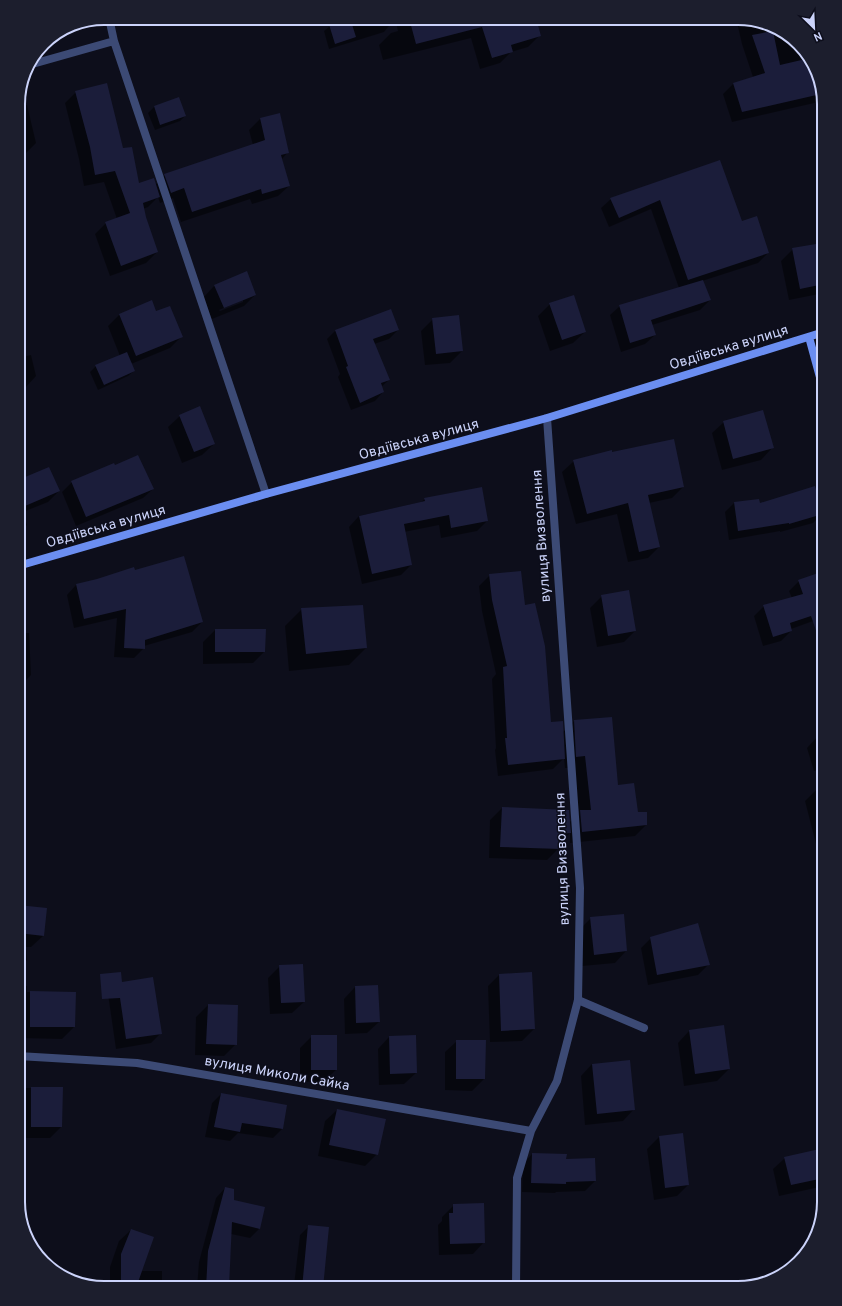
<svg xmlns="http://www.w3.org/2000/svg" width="842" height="1306" viewBox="0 0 842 1306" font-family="Overpass,sans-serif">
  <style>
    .shadow { fill: #0007; fill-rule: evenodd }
    .building { fill: #1b1d3a }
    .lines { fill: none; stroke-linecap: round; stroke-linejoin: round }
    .lane { stroke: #3c4a75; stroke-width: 8 }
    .street { stroke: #3c4a75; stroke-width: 8 }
    .secondary { stroke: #6b8ef1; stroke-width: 8 }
    .labels { text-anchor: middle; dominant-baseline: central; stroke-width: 3; stroke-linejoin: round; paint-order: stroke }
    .street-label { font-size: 14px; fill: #cbd3fa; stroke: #0d0e1b }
    .rim { fill: none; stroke: #cbd3fa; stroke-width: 2 }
  </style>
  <rect width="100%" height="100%" fill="#0d0e1b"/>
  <path class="shadow" d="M171,18H180L172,21Z
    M359,18H387L389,26L384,32L329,49L324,31L330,26Z
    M395,18H535L540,35L528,47L511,52L500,63L480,69L471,38L383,60L379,45L391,33L398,31Z
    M736,18H743L785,32L813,61L823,101L732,122L723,94L733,84L753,77L742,44Z
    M76,92L122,149L138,184L155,185L165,175L253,145L249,130L260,119L280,114L288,152L282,159L289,186L278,196L252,204L250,199L181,222L173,198L160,203L158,197L148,207L143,209L157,252L146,263L110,276L95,234L106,223L117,219L104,182L84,186L79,159L65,103Z
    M179,98L185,116L180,121L155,130L148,113L154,107Z
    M27,105L36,143L26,153L18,155V107Z
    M720,161L741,223L768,253L758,263L702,281L710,300L700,310L652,325L655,335L645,344L621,352L610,315L620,306L679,288L651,209L609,227L601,208L611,199Z
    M824,244V293L789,300L781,261L793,249Z
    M214,286L255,295L244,306L212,319L203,298ZM243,300V302L220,311L219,310Z
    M550,304L585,332L573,343L550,351L538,316Z
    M155,313L181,337L170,348L131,364L134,371L128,376L98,390L90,372L96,366L120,356L108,326L119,315Z
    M433,319L462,351L450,363L425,365L421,331Z
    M398,330L389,339L374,344L389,380L381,387L383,392L375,401L351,410L338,377L340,374L327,339L335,331Z
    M31,355L36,376L25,388L18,390V383L24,381V379L18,381V358Z
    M824,404V417L821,407Z
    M180,416L214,444L202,455L182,463L168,427Z
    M724,422L772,448L761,460L722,470L712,433Z
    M612,453L683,487L672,498L649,503L659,547L648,558L628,562L617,514L576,524L562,472L574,461Z
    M18,481L59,491L48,502L23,512L27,525L18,534Z
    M72,482L153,489L143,498L76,526L62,492Z
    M481,488L487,521L477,531L441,538L439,525L404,532L411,565L401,575L362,584L349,527L359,516L421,502L425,499Z
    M734,503L822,514L813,523L780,532V531L729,540L725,512Z
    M134,571L202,622L192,632L144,646V648L134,658L114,657L117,618L74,628L67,595L76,585Z
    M490,575L524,606L550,723L563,732L574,721L617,786L646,825L635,836L570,843V833L559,843V848L547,860L489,858L490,820L502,808L569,823L579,813L573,768H565L564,758L553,769L498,776L495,750L496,748L492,679L496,674L482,611L479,586Z
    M799,581L824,617L791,629V631L781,641L763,646L754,616L764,606L792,598L789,591Z
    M602,596L635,631L624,642L597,647L590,608Z
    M302,609L366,648L349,665L289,671L285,626Z
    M215,630H264V652L253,663L203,664V642Z
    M18,633H29L31,675L25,681L20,720L18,722Z
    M824,712V768L814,771L807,748L818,736L822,735L816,720Z
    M824,788V875L805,801L816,790Z
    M18,906L43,936L31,947H26L27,960L21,966L18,965Z
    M591,918L626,951L615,963L582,966L579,930Z
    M651,938L708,965L698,975L648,985L641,948Z
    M280,966L304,1002L292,1013L270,1014L268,978Z
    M499,975L534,1029L522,1041L490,1042L488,986Z
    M152,979L161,1033L151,1043L116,1049L108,994Z
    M18,986H27V992L75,993L74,1027L62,1039L19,1038Z
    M355,987L379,1022L367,1033L345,1034L344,999Z
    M208,1005L237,1006L236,1044L224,1056L195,1055L196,1017Z
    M689,1031L729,1069L717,1081L684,1086L678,1043Z
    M312,1036L336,1070L324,1081L300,1082V1048Z
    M389,1037L416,1073L404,1084L379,1085L378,1049Z
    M457,1041L484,1079L472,1091L445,1090V1052Z
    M592,1064L634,1109L623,1121L585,1125L581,1076Z
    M18,1088H62L61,1127L50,1138H18Z
    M221,1094L282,1129L273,1138L238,1133L230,1141L205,1137L212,1103Z
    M337,1110L377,1154L365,1166L318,1156L325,1121Z
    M682,1134L688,1185L677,1196L654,1200L647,1149L659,1137Z
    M824,1149V1186L779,1196L773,1169L785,1158Z
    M532,1154L565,1160L595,1181L585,1191L556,1192L555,1193L522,1192L523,1164Z
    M225,1188L232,1201L259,1229L250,1238L231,1234L229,1282L250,1283L249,1288H197L199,1262L216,1198Z
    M454,1205L484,1242L473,1254L439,1255L438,1225L442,1221V1217Z
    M309,1226L322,1288H292L294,1285L300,1235Z
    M131,1230L141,1271H162V1288H110V1267L119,1241Z"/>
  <path class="building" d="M327,18H350L356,37L335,44Z
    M409,18H536L541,36L511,45L513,52L492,58L482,27L416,44Z
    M773,31L780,65L810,58L813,61L821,94L742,112L733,83L765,73L752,35Z
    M107,83L123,148L132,147L139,183L154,178L160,197L143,203L146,217L158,252L121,266L105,222L130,213L115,171L95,175L90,147L75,91Z
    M179,97L186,116L160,125L154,106Z
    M280,113L289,153L281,155L290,186L262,194L261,189L192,212L184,188L171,193L164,174L265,140L260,118Z
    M720,160L742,221L757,216L769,253L688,280L660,200L619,218L610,198Z
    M816,244L820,264L824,263V284L800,289L792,248Z
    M247,271L256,295L224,308L214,285Z
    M703,280L711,300L651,320L656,335L630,343L619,305Z
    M574,295L586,332L562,340L549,303Z
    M152,300L156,311L170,306L183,337L136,356L119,314Z
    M391,309L399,330L373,339L390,380L381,383L384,392L360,403L346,367L348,366L335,330Z
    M459,315L463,351L436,354L432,318Z
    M127,352L135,371L104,385L95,365Z
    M200,406L215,444L194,452L179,415Z
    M763,410L774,448L733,459L723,421Z
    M674,439L684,487L648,495L660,547L639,552L628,503L587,514L573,460L612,450V452Z
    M138,455L154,489L86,517L71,481L114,463L115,465Z
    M49,467L60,491L18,509V480Z
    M815,486L823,514L789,524V523L738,531L734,502L759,499L760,503Z
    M482,487L488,521L451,528L449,515L404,524L412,565L372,574L359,516L425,501L424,498Z
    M184,556L203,622L145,640V649L124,648L126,609L84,619L76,584L97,579L134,567L135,570Z
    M521,571L525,605L535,603L545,646L551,722L563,721L565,759L508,765L505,738H507L503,667L507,666L492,600L489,574Z
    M824,571V644L821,645L811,616L790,623L792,631L773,637L763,605L803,594L798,580Z
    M629,590L636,631L608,636L601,595Z
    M363,605L367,648L306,654L301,608Z
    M215,629H266L265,652H215Z
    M612,717L618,785L634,783L638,812H647V825L582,832L580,810H591L585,756L576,757L574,720Z
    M502,807L569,810L571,833L561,834L560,849L500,847Z
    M18,905L47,908L44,936L18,933Z
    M624,914L627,951L594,955L590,917Z
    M698,923L710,965L657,975L650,937Z
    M303,964L305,1002L281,1003L279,965Z
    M121,972L122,982L153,977L162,1034L126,1039L120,998L102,999L100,974Z
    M532,972L535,1029L501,1031L499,974Z
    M378,985L380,1022L356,1023L355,986Z
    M30,991L76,992L75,1027H30Z
    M208,1004L238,1005L237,1045L206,1044Z
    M724,1025L730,1069L695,1074L689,1030Z
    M311,1035H337V1070H311Z
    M416,1035L417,1073L390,1074L389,1036Z
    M456,1040H486L485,1079H456Z
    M630,1060L635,1110L597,1114L592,1064Z
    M31,1087H63L62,1127H31Z
    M221,1093L287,1105L283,1129L242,1123L240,1132L214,1127Z
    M337,1109L386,1119L378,1155L329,1145Z
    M683,1133L689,1185L665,1188L659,1136Z
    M824,1148V1178L791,1185L784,1157Z
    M532,1153L567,1154L566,1159L595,1158L596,1181L566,1182V1184L531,1183Z
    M225,1187L234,1189V1200L265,1207L260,1229L232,1222L229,1288H206L208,1251Z
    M484,1203L485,1243L450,1244L449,1213H453V1204Z
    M308,1225L329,1227L323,1288H302Z
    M131,1229L154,1237L136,1288H121V1254Z"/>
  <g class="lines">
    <path class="lane" d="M578,1000L644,1028"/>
    <path class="street" d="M109,18L114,41L266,494
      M29,65L114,41
      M18,1056L137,1063L531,1131
      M516,1288L517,1178L531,1131L557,1081L578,1000L580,888L547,418"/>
    <path class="secondary" d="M809,337L824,392
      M18,566L266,494L547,418L824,332"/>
  </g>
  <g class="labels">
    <g class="street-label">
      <text transform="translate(729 348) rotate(-17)">Овдіївська вулиця</text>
      <text transform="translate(419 440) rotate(-15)">Овдіївська вулиця</text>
      <text transform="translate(106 527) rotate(-16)">Овдіївська вулиця</text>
      <text transform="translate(542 536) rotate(-94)">вулиця Визволення</text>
      <text transform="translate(563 859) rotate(-92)">вулиця Визволення</text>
      <text transform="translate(277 1074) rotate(10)">вулиця Миколи Сайка</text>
    </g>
  </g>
  <path d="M0 0H842V1306H0ZM104 25H738A79 79 0 0 1 817 104V1202A79 79 0 0 1 738 1281H104A79 79 0 0 1 25 1202V104A79 79 0 0 1 104 25Z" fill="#1c1e2d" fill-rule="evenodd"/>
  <path class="rim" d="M104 25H738A79 79 0 0 1 817 104V1202A79 79 0 0 1 738 1281H104A79 79 0 0 1 25 1202V104A79 79 0 0 1 104 25Z"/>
  <g transform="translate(814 28) rotate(156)" stroke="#0d0e1b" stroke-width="3" paint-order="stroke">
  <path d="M0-3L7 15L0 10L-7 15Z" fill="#cbd3fa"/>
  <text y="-6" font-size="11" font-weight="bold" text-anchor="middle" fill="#cbd3fa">N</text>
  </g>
</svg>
